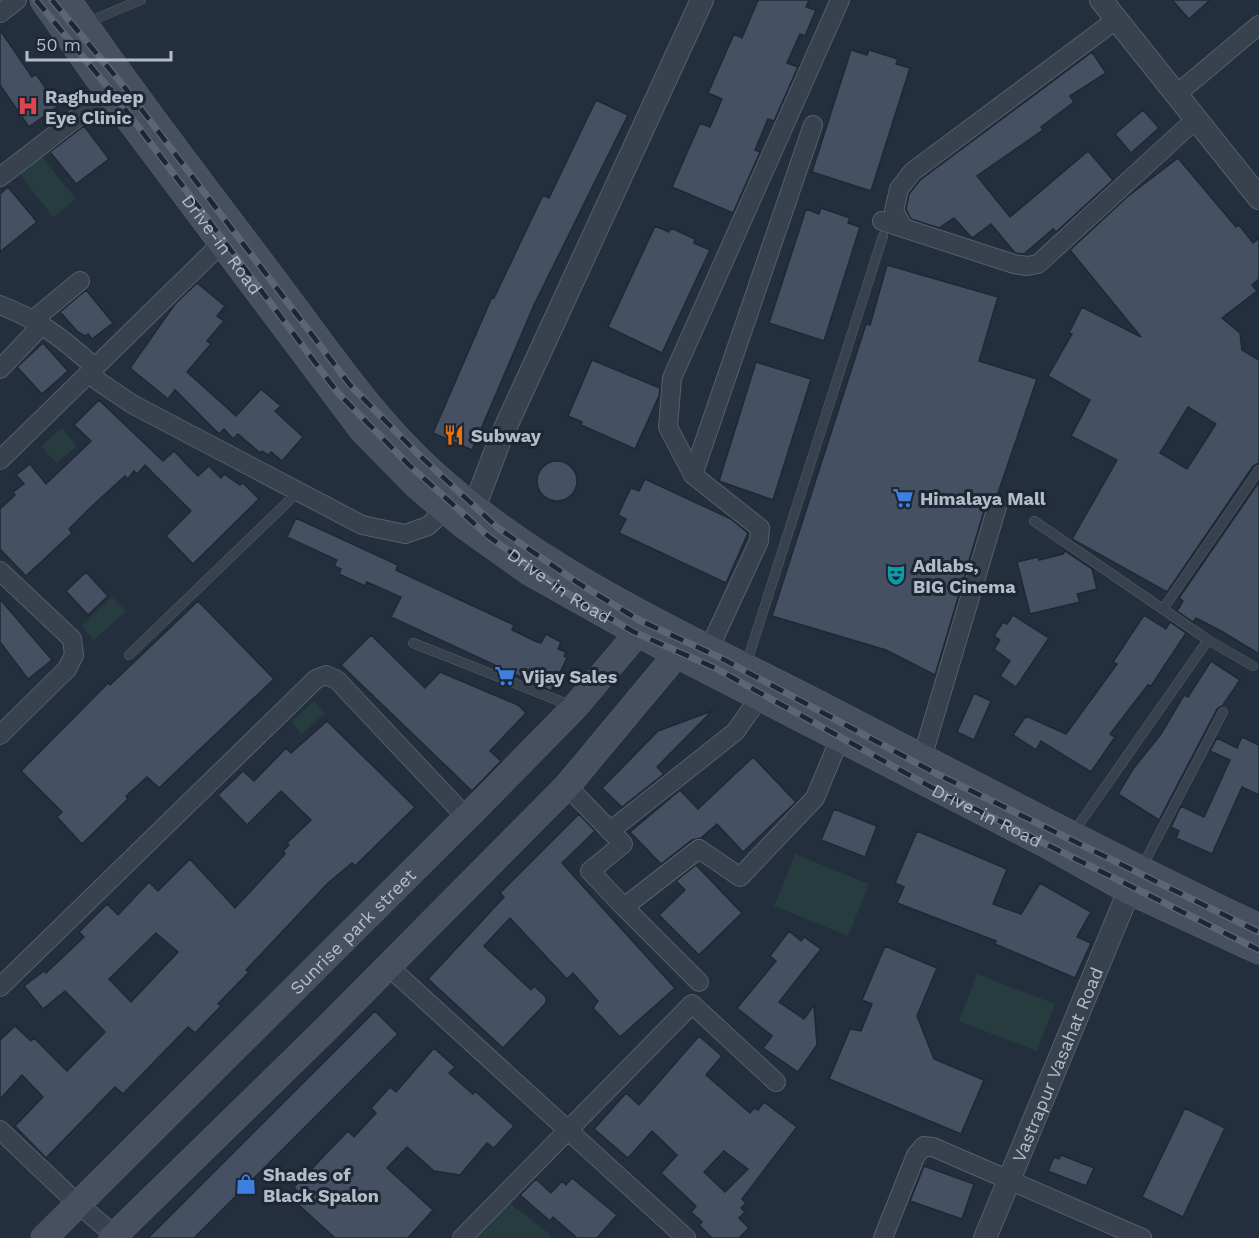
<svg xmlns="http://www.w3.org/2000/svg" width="1259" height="1238" viewBox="0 0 1259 1238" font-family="'Work Sans',sans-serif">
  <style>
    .green { fill: #263c3f }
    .building { fill: #455162; stroke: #1f2835; stroke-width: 1.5; fill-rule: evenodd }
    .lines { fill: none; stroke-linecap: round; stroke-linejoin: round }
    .service-casing { stroke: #565f6c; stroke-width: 10 }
    .minor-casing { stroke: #565f6c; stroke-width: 20 }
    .tertiary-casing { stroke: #565f6c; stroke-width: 24 }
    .secondary-casing { stroke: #565f6c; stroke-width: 27 }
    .service { stroke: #38414e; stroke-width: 9 }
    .minor { stroke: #38414e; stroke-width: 18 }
    .tertiary { stroke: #38414e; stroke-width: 22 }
    .secondary { stroke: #465061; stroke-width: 26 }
    .rail-casing { stroke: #5a6575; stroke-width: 7 }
    .rail { stroke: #1d2633; stroke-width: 4.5; stroke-dasharray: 14; stroke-linecap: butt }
    .labels { text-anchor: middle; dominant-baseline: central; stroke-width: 6; stroke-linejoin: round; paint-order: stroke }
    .poi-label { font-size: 18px; font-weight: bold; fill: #b4bcc9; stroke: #1d2633; text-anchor: start }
    .street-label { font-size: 18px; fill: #b4bcc9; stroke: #1d2633 }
  </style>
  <rect width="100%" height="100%" fill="#242f3e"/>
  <path class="green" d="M41,156L76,199L53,217L19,173Z
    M62,428L77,446L56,463L41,446Z
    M112,597L126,611L94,640L81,626Z
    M314,701L325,713L302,734L291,722Z
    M795,854L869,884L848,936L774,906Z
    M977,974L1055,1004L1037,1051L959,1021Z
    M504,1199L552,1236L550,1238H479L475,1235Z"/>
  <path class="building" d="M758,0H809L806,7L816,10L805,36L800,34L787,63L798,67L774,121L768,119L755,150L760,152L733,213L672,187L700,123L710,127L722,99L708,93L734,34L742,38Z
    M1172,0H1210L1189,19Z
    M0,30L32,77L36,74L58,106L29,127L0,85Z
    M851,50L867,55L869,50L898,59L896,64L910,68L871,191L812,172Z
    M1092,52L1106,73L1070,96L1074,102L1041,127L1043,130L977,176L1010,217L1088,151L1113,180L1056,232L1053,229L1024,254L1015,253L991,224L972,238L954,218L939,228L911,219L906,209L909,194L920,180Z
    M596,100L628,115L534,305L472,450L433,433L492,297L494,298L543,195L549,198Z
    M1143,110L1159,128L1131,153L1115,134Z
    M84,126L109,159L76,184L50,152Z
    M1178,158L1236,227L1239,225L1253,243L1259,238V279L1252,285L1257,291L1222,318L1240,333L1242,350L1259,360V463L1253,466L1167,592L1072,539L1117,460L1071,436L1090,400L1048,376L1072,334L1069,333L1082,307L1141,337L1070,250L1127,197ZM1188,407L1216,424L1187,469L1160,453Z
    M8,187L37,222L0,252V194Z
    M821,208L850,218L848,223L860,227L824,341L769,323L806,209L819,214Z
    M655,226L669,232L671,228L695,239L694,243L710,250L662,353L608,327Z
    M887,265L998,297L979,361L1037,379L997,496L990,498L986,504L935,675L886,650L772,616L866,324L870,325Z
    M197,283L225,306L217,316L224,321L207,341L211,344L187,372L236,416L261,389L281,406L275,411L303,437L282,461L271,452L268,455L262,451L260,453L238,434L233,439L224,429L219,434L175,390L168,399L130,368L175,304Z
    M86,290L113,323L92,339L88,334L85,336L78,332L60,312Z
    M43,343L68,371L42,394L17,367Z
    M592,360L660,388L659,396L635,449L581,425L582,422L568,416Z
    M756,362L811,379L773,500L719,481Z
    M99,400L163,461L174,451L198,476L209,466L221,478L224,474L240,485L243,483L259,499L193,564L166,536L191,511L145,465L137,474L134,471L128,479L125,476L90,508L69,529L72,533L26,576L0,549V509L15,495L13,492L24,484L16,475L30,464L46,484L91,441L74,425Z
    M537 481a20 20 0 1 1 40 0a20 20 0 1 1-40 0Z
    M645,479L731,519L748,533L726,583L619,533L626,519L618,515L625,500L631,488L639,491Z
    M1259,482V654L1221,631L1196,618L1193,622L1177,611L1183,601L1179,598Z
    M296,518L398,565L396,570L514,625L512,630L537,642L541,643L546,634L561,642L558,649L566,652L564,656L567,658L551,691L391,617L401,597L367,582L365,586L339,574L341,569L334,566L337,560L287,537Z
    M1065,551L1092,569L1097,589L1077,594L1080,602L1030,614L1017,562L1038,557L1039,560L1063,554Z
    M86,572L108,596L88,615L66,591Z
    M0,599L52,660L28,679L0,642Z
    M198,601L274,679L159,788L147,777L126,796L128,799L82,844L57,817L62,812L21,771L108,683L110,685Z
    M1013,615L1049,638L1016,687L1000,676L1010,661L994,649L1000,640L994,636L1003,622L1007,624Z
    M1144,615L1166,629L1170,622L1186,633L1151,686L1148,685L1110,734L1115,737L1091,772L1041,741L1036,750L1013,735L1026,716L1066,734L1117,664L1113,662Z
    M371,635L425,688L440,672L518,705L526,713L490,751L501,761L472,791L341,665Z
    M1211,661L1240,680L1223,705L1217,709L1159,820L1118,794L1133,769L1161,734L1184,695L1188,697Z
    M974,693L991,701L974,740L957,732Z
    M712,711L657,767L664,774L622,807L602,788L658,731Z
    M327,721L415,807L355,866L352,863L328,883L246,970L249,972L218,1004L221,1006L195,1033L188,1027L123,1094L115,1087L46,1158L15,1126L43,1097L22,1075L0,1099V1040L15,1026L31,1041L34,1038L67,1071L105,1032L65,991L43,1009L24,986L44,971L46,973L84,937L79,932L107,904L118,915L149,882L158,891L190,859L235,908L285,854L283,851L289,845L287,843L311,820L281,791L247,825L218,795L243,771L254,781L286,748L291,753ZM156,933L178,952L131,1002L109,979Z
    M1242,737L1259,745V795L1242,787L1212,854L1176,838L1179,831L1171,827L1181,806L1204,817L1230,760L1210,751L1217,738L1237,748Z
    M753,757L796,802L743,852L717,824L701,838L692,840L661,864L630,832L680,790L698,809Z
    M834,809L877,826L865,857L821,840Z
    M579,814L595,831L562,863L675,988L620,1037L593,1008L598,1001L573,973L567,979L510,918L484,946L531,990L534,986L546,997V1003L503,1048L428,979L504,897L500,893Z
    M917,831L1007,869L993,904L1021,914L1040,883L1091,912L1077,937L1091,943L1075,978L995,944L996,941L897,903L904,887L895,883Z
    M696,865L742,913L699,955L659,915L685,890L676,881Z
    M789,931L801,941L804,937L821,949L779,1002L804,1019L814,1005L817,1045L798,1072L763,1048L772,1036L737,1008L776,961L770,956Z
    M885,946L937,968L917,1016L934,1059L984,1080L961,1134L829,1079L850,1029L861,1031L872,1004L862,1000Z
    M375,1011L398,1034L194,1238H148Z
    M699,1036L722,1056L706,1075L750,1113L754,1108L758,1110L764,1102L797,1127L742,1199L746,1203L741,1208L745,1212L739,1218L749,1228L739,1238H712L699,1225L702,1222L691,1212L696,1206L661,1173L677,1155L652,1131L628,1158L594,1129L626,1093L639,1105ZM724,1151L748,1169L725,1192L704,1172Z
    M434,1048L455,1067L449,1073L473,1094L475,1091L514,1126L494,1148L487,1143L460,1175L434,1171L407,1147L387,1168L433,1210L408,1238H335L290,1197L296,1190L294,1187L348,1131L354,1137L376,1113L371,1108L390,1087L396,1092Z
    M1185,1108L1225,1128L1183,1217L1142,1197Z
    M1061,1155L1094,1168L1086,1186L1048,1171L1054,1157L1059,1159Z
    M924,1166L974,1184L962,1219L910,1201Z
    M572,1178L617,1215L597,1238H577L553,1217L550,1221L520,1195L536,1179L551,1193L562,1181L566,1185Z"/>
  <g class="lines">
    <g class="service-casing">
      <path id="service" d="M88,22L141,0
        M1034,521L1208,640L1073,833
        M1163,609L1259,470
        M1208,640L1253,666
        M413,643L572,706
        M129,655L298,492
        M746,665L883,236
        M1142,867L1223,712"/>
    </g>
    <g class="minor-casing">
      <path id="minor" d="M0,13L17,0
        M1178,93L1259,25
        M0,177L109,93
        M882,221L1014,264L1027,266L1038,264L1197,118
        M903,227L894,211L899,189L912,172L1117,19
        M0,305C37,319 64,339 93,366
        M33,320L80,281
        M0,369L42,325
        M90,370L98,381L132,404L362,525L405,534L428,526L445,510
        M0,460L222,243
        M693,475L813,125
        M0,571L72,639L74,655L67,669L0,735
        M709,649L759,541L760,528L693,475L668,427L672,378L840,0
        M922,758L997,507
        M567,786L623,844L590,871L624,907L699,849L740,877L815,798L840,738
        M610,831L735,732L760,697
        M624,907L699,982
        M388,966L686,1238
        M0,987L316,679L326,675L337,680L466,817
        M0,1130L78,1204L118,1238
        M462,1238L692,1004L776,1082
        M883,1238L916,1155L924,1146L933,1147L1142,1238"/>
    </g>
    <g class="tertiary-casing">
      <g id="tertiary">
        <path d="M1101,0L1259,198"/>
        <path d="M474,508L501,437L702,0"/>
        <path id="s1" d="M985,1238L1129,891"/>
      </g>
    </g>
    <g class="secondary-casing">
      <g id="secondary">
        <path id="s2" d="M43,0L97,77L362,430L417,486L463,525L529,572L677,655L1049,846L1129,891L1259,951"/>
        <path d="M68,0C134,96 205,188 275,281C325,347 371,417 432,472C545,575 689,637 823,706C968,781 1112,857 1259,927"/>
        <path id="s3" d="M44,1238L475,809L575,707L648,621"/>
        <path d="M112,1238L324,1031L567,786L687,642"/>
      </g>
    </g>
    <use href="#service" class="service"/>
    <use href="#minor" class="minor"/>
    <use href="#tertiary" class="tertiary"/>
    <use href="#secondary" class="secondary"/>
    <g class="rail-casing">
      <g id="rail">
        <path id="s4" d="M36,0L116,97L338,393L409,465L488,536L572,596L634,632L715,668L931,787L1259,950"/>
        <path d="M52,0L126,89L350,385L419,455L498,528L578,583L639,620L721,658L935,773L1259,932"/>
      </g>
    </g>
    <use href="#rail" class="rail"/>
  </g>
  <defs>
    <g id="hospital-bare" transform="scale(1.62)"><path d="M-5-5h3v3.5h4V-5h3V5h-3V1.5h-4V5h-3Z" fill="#e0444e" stroke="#1d2633" stroke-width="2.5" paint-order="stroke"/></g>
    <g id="restaurant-bare" transform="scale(1.62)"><path d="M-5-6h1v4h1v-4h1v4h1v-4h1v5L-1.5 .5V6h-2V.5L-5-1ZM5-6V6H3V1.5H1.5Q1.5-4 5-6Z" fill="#e8710a" stroke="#1d2633" stroke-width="2.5" paint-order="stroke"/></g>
    <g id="supermarket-bare" transform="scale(1.62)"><path d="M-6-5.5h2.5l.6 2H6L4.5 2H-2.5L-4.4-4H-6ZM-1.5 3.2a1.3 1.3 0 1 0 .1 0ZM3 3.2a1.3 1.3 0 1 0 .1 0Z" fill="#3f7fe0" stroke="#1d2633" stroke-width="2.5" paint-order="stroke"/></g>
    <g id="theatre-bare" transform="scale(1.62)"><path d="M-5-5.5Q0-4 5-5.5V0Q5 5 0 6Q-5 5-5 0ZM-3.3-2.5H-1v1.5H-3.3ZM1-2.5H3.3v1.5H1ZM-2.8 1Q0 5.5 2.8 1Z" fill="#0f9aa8" stroke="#1d2633" stroke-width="2.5" paint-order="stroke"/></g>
    <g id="shop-bare" transform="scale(1.62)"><path d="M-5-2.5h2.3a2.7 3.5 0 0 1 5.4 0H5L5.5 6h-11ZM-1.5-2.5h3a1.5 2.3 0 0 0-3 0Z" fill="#3f7fe0" stroke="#1d2633" stroke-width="2.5" paint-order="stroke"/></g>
  </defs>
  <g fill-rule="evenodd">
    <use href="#hospital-bare" x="28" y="106"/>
    <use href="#restaurant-bare" x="454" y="435"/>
    <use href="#supermarket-bare" x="903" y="498"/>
    <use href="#theatre-bare" x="896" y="575"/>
    <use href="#supermarket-bare" x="505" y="676"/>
    <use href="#shop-bare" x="246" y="1184"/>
  </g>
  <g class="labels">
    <g class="poi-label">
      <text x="45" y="96">Raghudeep<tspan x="45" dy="21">Eye Clinic</tspan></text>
      <text x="471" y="435">Subway</text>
      <text x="920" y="498">Himalaya Mall</text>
      <text x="913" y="565">Adlabs,<tspan x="913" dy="21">BIG Cinema</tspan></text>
      <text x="522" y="676">Vijay Sales</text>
      <text x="263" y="1174">Shades of<tspan x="263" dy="21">Black Spalon</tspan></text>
    </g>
    <g class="street-label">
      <text stroke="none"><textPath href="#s2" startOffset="303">Drive-in Road</textPath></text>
      <text stroke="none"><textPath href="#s4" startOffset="790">Drive-in Road</textPath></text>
      <text stroke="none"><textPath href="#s4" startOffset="1276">Drive-in Road</textPath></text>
      <text stroke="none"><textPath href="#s3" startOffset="435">Sunrise park street</textPath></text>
      <text stroke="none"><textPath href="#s1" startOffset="188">Vastrapur Vasahat Road</textPath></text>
    </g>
  </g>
  <path d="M27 51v9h144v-9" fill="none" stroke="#b4bcc9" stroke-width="3"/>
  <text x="36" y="51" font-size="18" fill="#b4bcc9" stroke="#1d2633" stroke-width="4.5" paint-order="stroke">50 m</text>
</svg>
